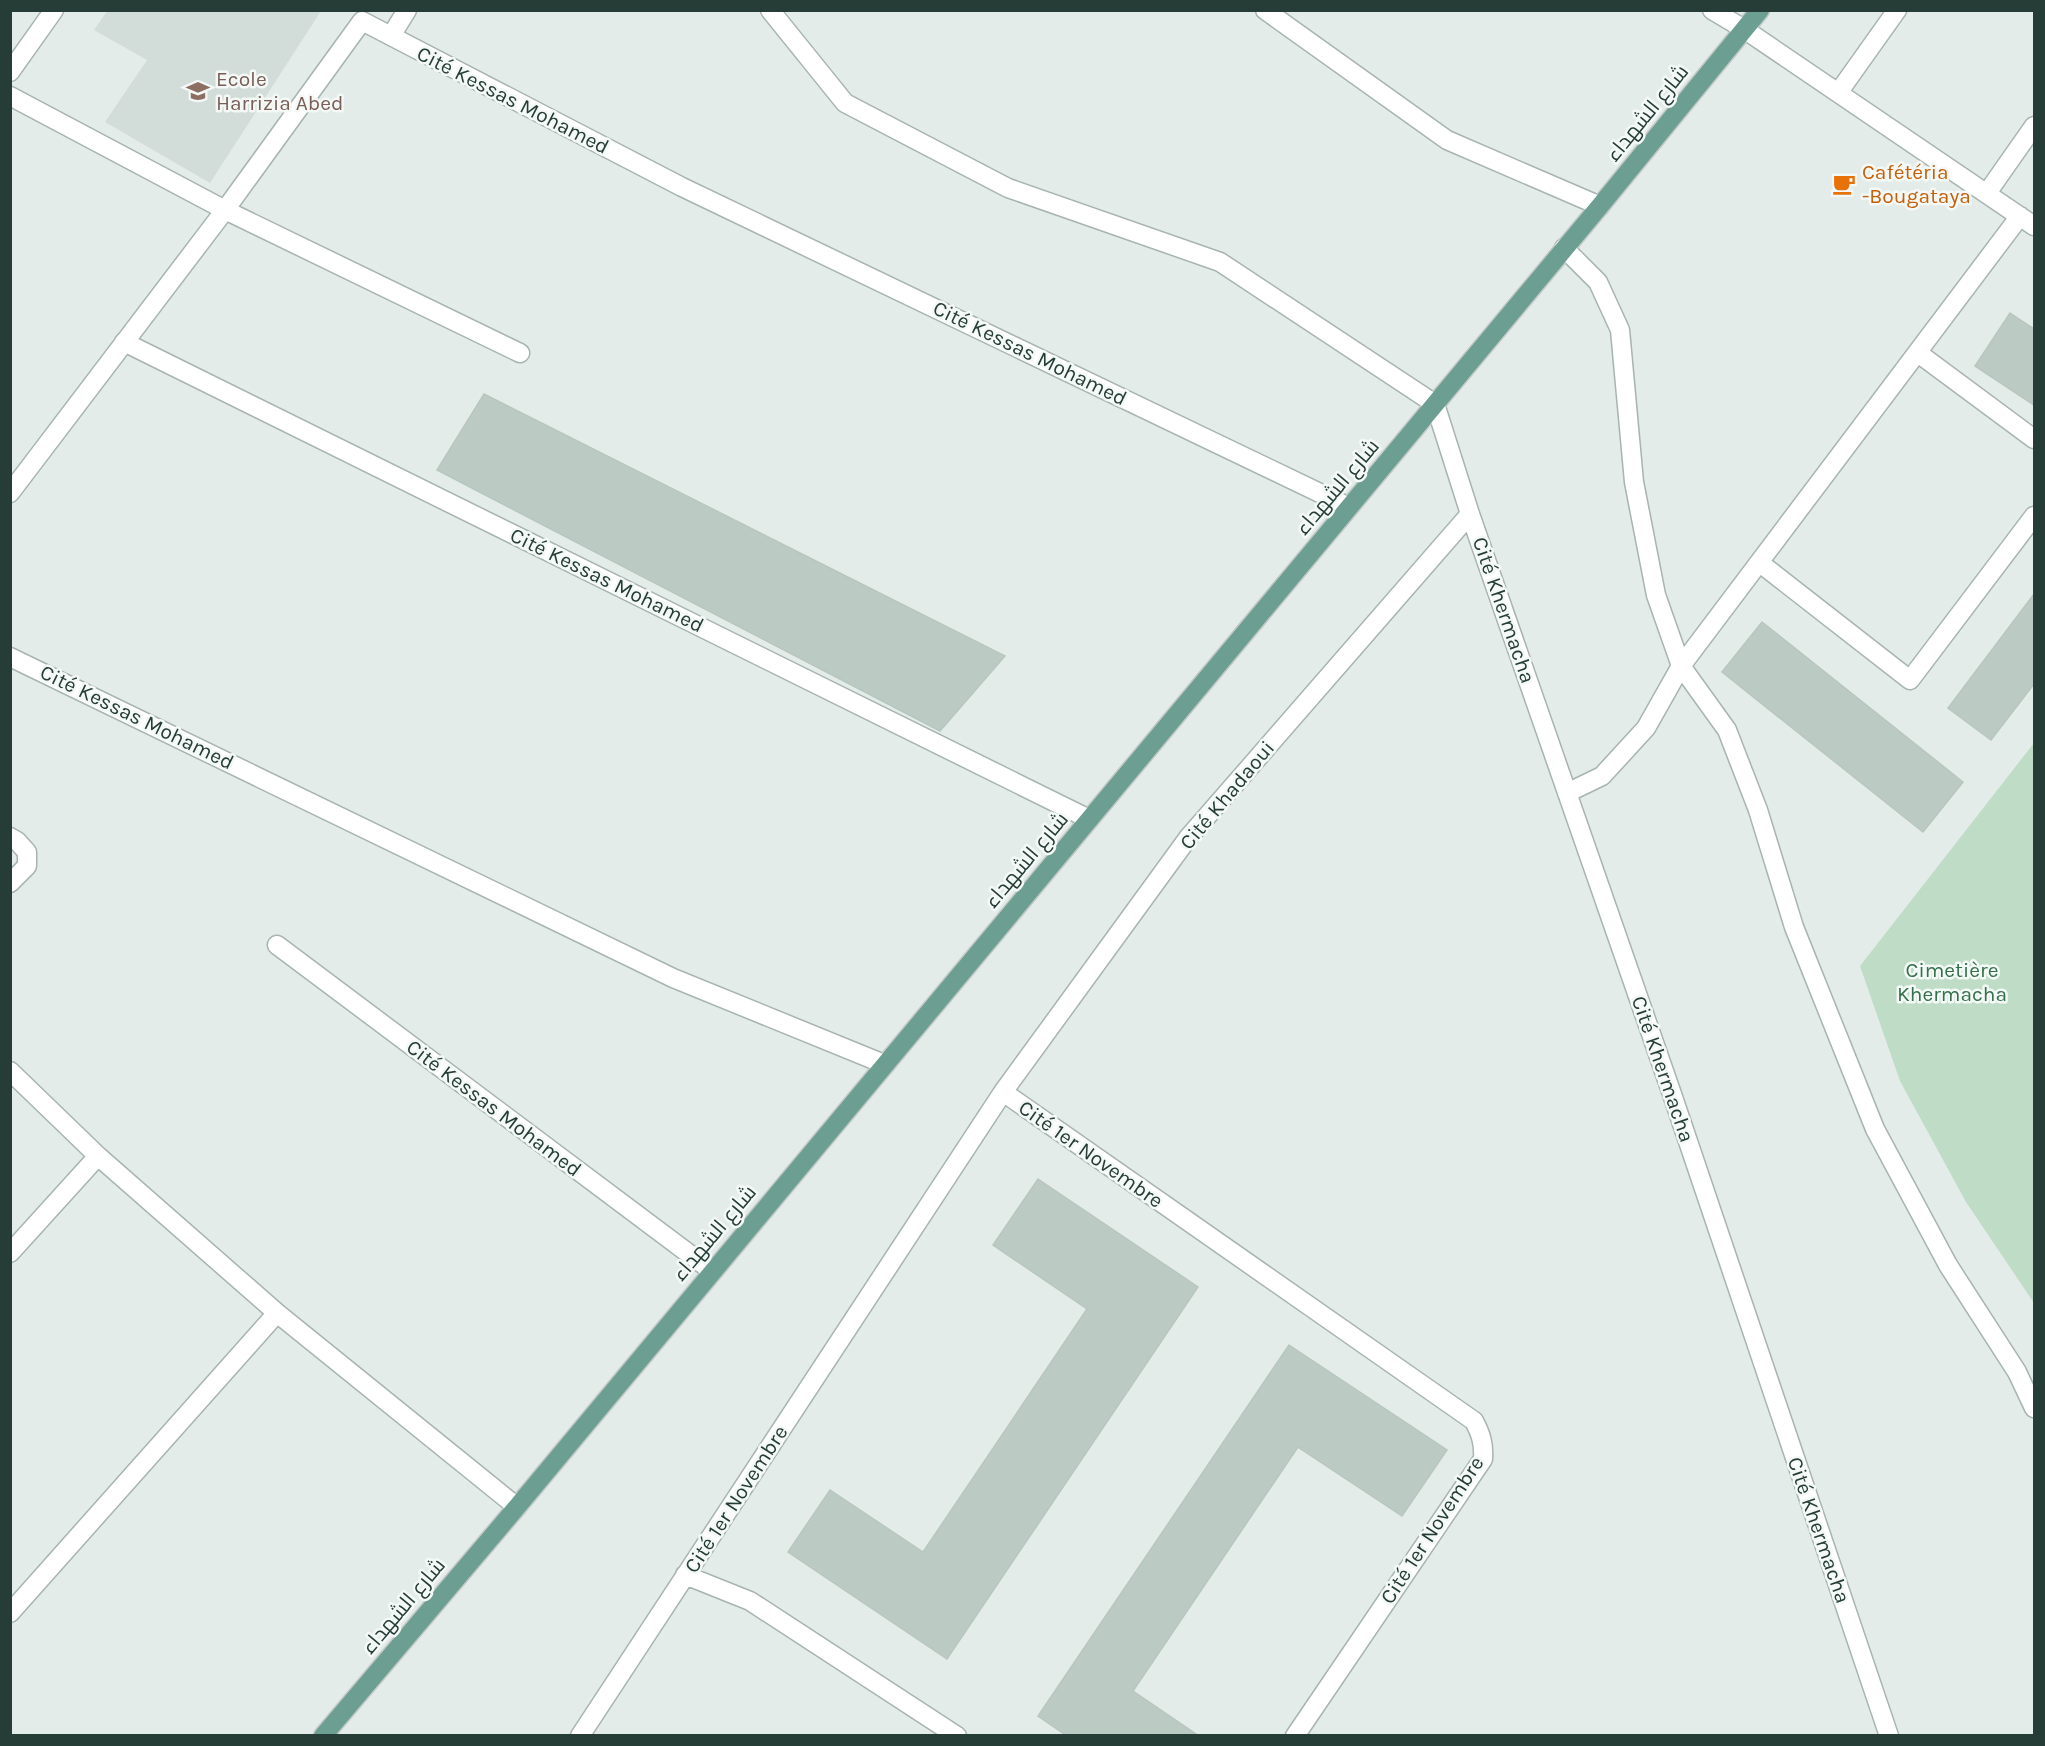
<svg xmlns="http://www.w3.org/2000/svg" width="2045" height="1746" viewBox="0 0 2045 1746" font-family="Karla,Cairo,sans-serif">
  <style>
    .built { fill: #d2dcd8 }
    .green { fill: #bfdcc6 }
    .building { fill: #bccac4; stroke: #b7c6bf; stroke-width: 1.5 }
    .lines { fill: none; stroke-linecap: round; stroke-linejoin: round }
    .minor-casing { stroke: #a7b4b0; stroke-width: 21 }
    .major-casing { stroke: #c2c9c7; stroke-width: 21 }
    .minor { stroke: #fff; stroke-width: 18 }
    .major { stroke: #6c9f91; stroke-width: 18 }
    .labels { text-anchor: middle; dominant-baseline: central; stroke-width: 5; stroke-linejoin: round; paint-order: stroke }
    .education-label { font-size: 21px; fill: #785e54; stroke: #f4f9f7; text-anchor: start }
    .street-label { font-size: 21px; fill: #253d36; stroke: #f4f9f7 }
    .food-label { font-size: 21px; fill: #c56008; stroke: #f4f9f7; text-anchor: start }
    .park-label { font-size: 21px; fill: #327149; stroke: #f4f9f7 }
  </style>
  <rect width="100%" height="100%" fill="#e4ece9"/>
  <path class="built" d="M107,11V10L321,11L210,183L105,122L147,60L94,30Z"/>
  <path class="green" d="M2034,743V1303L1966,1202L1900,1081L1860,966Z"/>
  <path class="building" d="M2010,313L2034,329V405L1975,366Z
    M484,394L1005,656L940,731L437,470Z
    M2034,594V684L1991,740L1948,708Z
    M1762,622L1963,782L1923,832L1722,672Z
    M1038,1179L1198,1287L947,1659L788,1552L830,1490L923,1552L1087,1309L993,1245Z
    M1289,1345L1447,1450L1402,1516L1298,1447L1133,1691L1199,1736H1067L1038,1716Z"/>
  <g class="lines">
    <g class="minor-casing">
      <path id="minor" d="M770,10L845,103L1008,188L1220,262L1435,404L1470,514L1672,1094L1889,1736
        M1265,10L1447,140L1600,206
        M1712,10L1744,29L2034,226
        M391,36L407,10
        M10,72L54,10
        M1838,93L1897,10
        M10,96L225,210L520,353
        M1987,193L2034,126
        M1564,248L1598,282L1620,330L1634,482L1656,595L1681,666L1727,730L1758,810L1794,927L1875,1129L1948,1265L2017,1372L2034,1408
        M124,342L1089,819
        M1918,353L2034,439
        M10,493L225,210L362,21L682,187L1349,507
        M1760,563L1910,680L2034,516
        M10,657L673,978L884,1064
        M1567,793L1602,776L1646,728L1681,666L2020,216
        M10,837L17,841L27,852V866L10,883
        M277,945L712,1271
        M10,1071L98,1156L277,1313L517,1507
        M1003,1092L1474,1421C1481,1434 1484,1444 1483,1459L1295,1736
        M10,1253L98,1156
        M685,1575L750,1601L957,1736
        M10,1613L277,1313
        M580,1736L1003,1092L1188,838L1470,514"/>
    </g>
    <g class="major-casing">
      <path id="major" d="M323,1736L517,1507L1600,206L1760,10"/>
    </g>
    <use href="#minor" class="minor"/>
    <use href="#major" class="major"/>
  </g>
  <defs>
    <g id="school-bare" transform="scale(1.8)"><path d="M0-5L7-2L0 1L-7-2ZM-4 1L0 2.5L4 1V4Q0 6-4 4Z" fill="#8d6e63" stroke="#f4f9f7" stroke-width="2.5" paint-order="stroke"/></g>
    <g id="cafe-bare" transform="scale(1.8)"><path d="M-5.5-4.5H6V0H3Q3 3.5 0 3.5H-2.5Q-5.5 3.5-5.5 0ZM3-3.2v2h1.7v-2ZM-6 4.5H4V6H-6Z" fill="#e8710a" stroke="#f4f9f7" stroke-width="2.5" paint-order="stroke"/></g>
  </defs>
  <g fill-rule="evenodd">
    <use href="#school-bare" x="198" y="91"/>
    <use href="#cafe-bare" x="1844" y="184"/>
  </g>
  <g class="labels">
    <g class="education-label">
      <text x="216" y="79">Ecole<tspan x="216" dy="24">Harrizia Abed</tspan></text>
    </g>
    <g class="street-label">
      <text transform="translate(513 100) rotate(27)">Cité Kessas Mohamed</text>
      <text transform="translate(1647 113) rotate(-51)">شارع الشهداء</text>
      <text transform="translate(1030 353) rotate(26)">Cité Kessas Mohamed</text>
      <text transform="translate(1337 487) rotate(-50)">شارع الشهداء</text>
      <text transform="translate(607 580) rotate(26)">Cité Kessas Mohamed</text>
      <text transform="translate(1504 610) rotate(71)">Cité Khermacha</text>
      <text transform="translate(137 717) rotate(26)">Cité Kessas Mohamed</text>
      <text transform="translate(1227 795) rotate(-50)">Cité Khadaoui</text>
      <text transform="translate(1026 860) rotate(-50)">شارع الشهداء</text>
      <text transform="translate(1663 1069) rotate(71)">Cité Khermacha</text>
      <text transform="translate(494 1108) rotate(37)">Cité Kessas Mohamed</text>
      <text transform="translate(1091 1154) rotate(35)">Cité 1er Novembre</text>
      <text transform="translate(714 1233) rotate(-50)">شارع الشهداء</text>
      <text transform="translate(736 1499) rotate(-57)">Cité 1er Novembre</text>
      <text transform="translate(1432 1530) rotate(-57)">Cité 1er Novembre</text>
      <text transform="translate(1819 1530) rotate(71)">Cité Khermacha</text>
      <text transform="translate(403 1606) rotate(-50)">شارع الشهداء</text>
    </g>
    <g class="food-label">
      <text x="1862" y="172">Cafétéria<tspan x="1862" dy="24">-Bougataya</tspan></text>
    </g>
    <g class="park-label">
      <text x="1952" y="970">Cimetière<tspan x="1952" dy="24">Khermacha</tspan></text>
    </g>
  </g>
  <rect width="2045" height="1746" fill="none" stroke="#253d36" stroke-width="24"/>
</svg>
